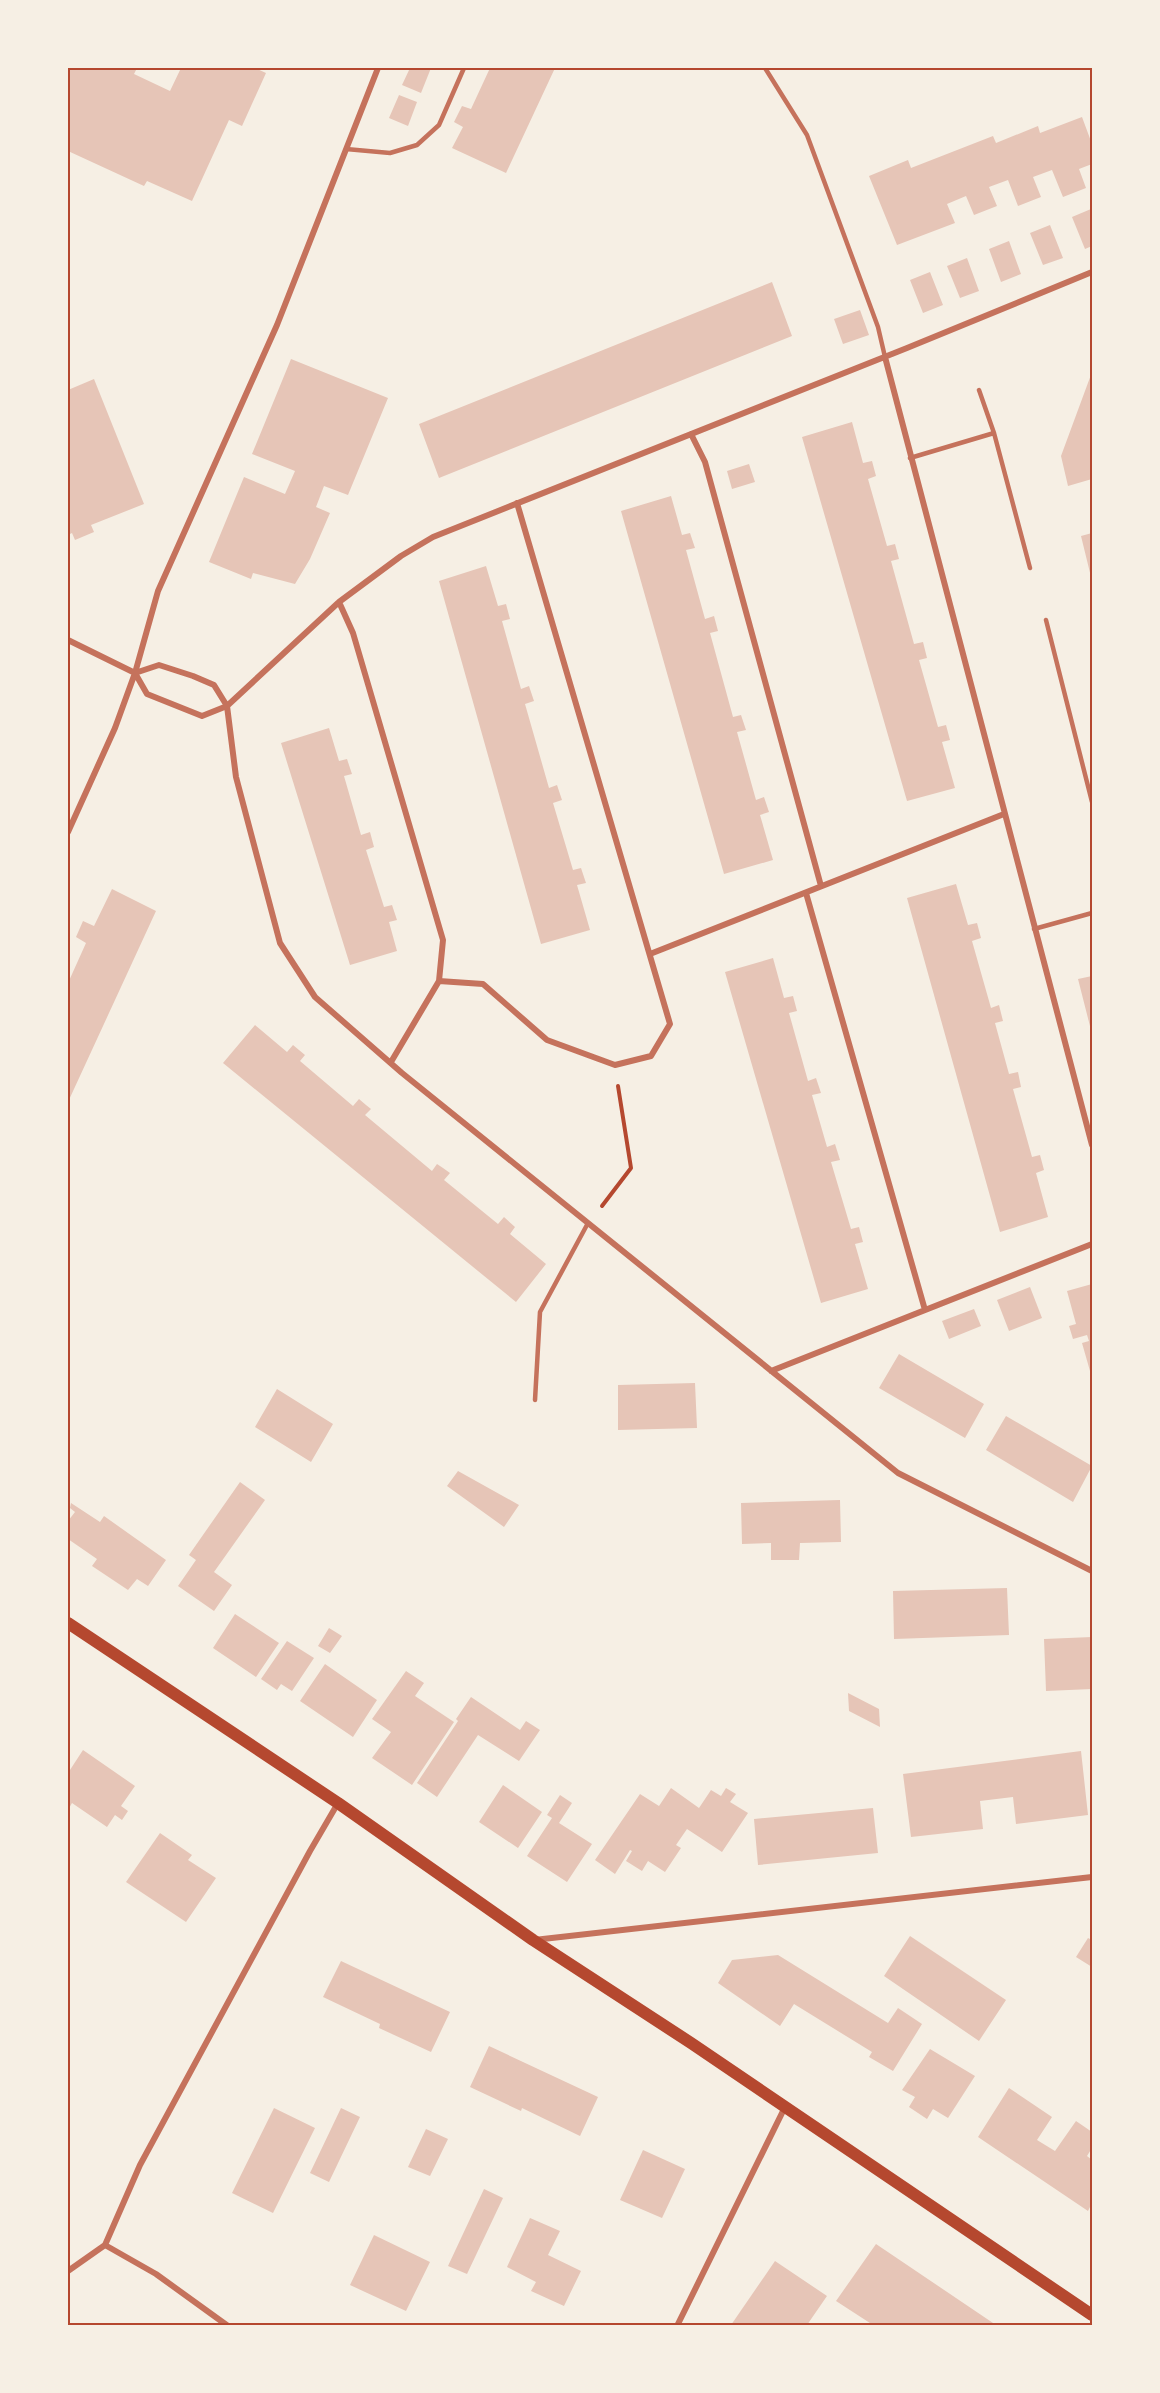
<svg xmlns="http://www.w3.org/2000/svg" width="1160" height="2393" viewBox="0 0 1160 2393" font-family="'Titillium Web',sans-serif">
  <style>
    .building { fill: #e6c5b7 }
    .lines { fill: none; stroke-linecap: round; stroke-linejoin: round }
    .path { stroke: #b5482f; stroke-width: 4 }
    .service { stroke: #c5725c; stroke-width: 4.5 }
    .minor { stroke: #c5725c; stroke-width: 6 }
    .secondary { stroke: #b5482f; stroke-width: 12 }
    .neatline { fill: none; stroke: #b5482f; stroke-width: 2 }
  </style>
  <rect width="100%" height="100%" fill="#f6efe4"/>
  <path class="building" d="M68,68H137L134,74L170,91L181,68H255L266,73L242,126L229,120L192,201L147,181L144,186L68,151Z
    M410,68H431L421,93L402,85Z
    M490,68H555L506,173L452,148L463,127L454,122L462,106L471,109Z
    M399,95L417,102L408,126L389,118Z
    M1082,117L1092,144V164L1079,169L1086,188L1063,197L1052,170L1033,177L1041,197L1018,206L1008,180L989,187L997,206L974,215L966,196L947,204L955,223L897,245L869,176L908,160L911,168L993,136L996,143L1038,126L1040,133Z
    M1091,209L1092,246L1085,249L1072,217Z
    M1050,225L1063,258L1043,265L1030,233Z
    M1009,241L1021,274L1001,282L989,249Z
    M967,258L979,291L960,298L947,266Z
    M930,272L943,305L923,313L910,280Z
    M772,282L792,336L439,478L419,424Z
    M860,310L869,335L843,344L834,319Z
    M291,359L388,398L348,495L324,486L316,507L330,513L310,559L295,584L253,573L251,579L209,562L244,477L285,494L295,471L252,454Z
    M1092,372V479L1068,486L1061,456Z
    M94,379L144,504L91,525L94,532L75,540L72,533L68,535V390Z
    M852,422L863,463L872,461L876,476L868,479L887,546L895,544L899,559L891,561L914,644L923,642L927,658L919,660L938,727L946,725L950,740L942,742L955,788L907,801L802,437Z
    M749,464L755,482L732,489L727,471Z
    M671,496L682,535L690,533L695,548L686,550L705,619L714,616L718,631L710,633L733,717L741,715L746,730L737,732L756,800L764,797L769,812L760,815L773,860L724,874L621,511Z
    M1092,533V581L1081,536Z
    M486,566L498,606L506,604L510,619L502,621L521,689L529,686L534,701L525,704L549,788L557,785L562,800L553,803L573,870L581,868L586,883L577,885L590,930L541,944L439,581Z
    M329,728L339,761L347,759L352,774L344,776L361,835L370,832L374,847L366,850L384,907L392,905L397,920L389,922L397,951L350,965L281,743Z
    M956,884L968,925L977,923L981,938L972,941L991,1008L999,1005L1003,1021L995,1023L1009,1074L1018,1072L1021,1087L1013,1089L1032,1157L1040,1155L1044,1170L1036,1173L1048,1217L1000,1232L907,898Z
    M112,889L156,911L68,1102V983L86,943L76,937L83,921L94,926Z
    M773,958L784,998L793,996L797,1011L789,1013L808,1081L816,1078L821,1093L812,1095L827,1147L835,1144L840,1160L831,1162L851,1229L859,1227L863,1242L855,1244L868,1289L821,1303L725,972Z
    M1092,976V1034L1078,979Z
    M255,1025L287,1052L293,1045L305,1055L300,1061L353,1106L359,1099L366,1105L371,1109L365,1115L432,1171L437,1164L443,1168L450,1173L444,1180L498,1224L504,1217L515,1227L510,1234L546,1264L516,1302L223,1063Z
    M1092,1284V1378L1082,1343L1089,1341L1087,1335L1073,1339L1069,1326L1076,1324L1067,1291Z
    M1030,1287L1042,1318L1009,1331L997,1300Z
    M974,1309L981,1326L949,1339L942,1321Z
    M899,1354L984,1404L965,1438L879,1388Z
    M695,1383L697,1428L618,1430V1385Z
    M277,1389L333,1424L311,1462L255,1427Z
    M1006,1416L1092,1466L1073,1502L986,1450Z
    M458,1471L519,1505L504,1527L447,1486Z
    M240,1482L265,1500L214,1572L232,1585L214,1611L178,1586L196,1560L189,1555Z
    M840,1500L841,1542L800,1543L799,1560H771V1543L742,1544L741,1503Z
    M71,1503L100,1522L104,1516L166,1560L148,1586L137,1579L128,1590L92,1566L97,1559L68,1539V1521L75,1512L70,1508Z
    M1007,1588L1009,1635L894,1639L893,1591Z
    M235,1614L279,1643L256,1677L213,1648Z
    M329,1628L342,1636L330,1653L318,1646Z
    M1092,1637V1689L1046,1691L1044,1639Z
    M287,1641L314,1658L292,1691L281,1684L277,1690L261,1679Z
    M325,1664L377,1700L353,1737L300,1701Z
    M406,1671L424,1683L415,1696L454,1722L412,1785L372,1758L391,1732L372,1719Z
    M848,1693L879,1709L880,1727L849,1711Z
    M471,1697L520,1730L526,1721L540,1730L519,1761L478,1735L437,1797L417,1783L458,1721L456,1719Z
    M83,1750L135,1786L121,1806L128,1811L122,1820L115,1815L107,1827L72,1803L68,1810V1773Z
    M1081,1751L1088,1815L1016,1824L1013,1797L980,1801L983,1829L911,1837L903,1774Z
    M503,1785L542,1812L518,1848L479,1822Z
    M671,1788L699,1808L711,1790L721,1796L726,1788L736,1794L730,1802L748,1813L722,1852L687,1829L676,1845L681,1848L665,1872L648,1861L642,1871L626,1861L632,1851L630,1850L615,1874L595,1860L640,1794L659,1806Z
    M560,1795L572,1803L559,1823L592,1844L567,1882L527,1856L552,1818L547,1815Z
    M873,1808L878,1853L758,1865L754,1819Z
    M160,1833L192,1855L188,1860L216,1878L186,1922L126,1882Z
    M910,1936L1006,2000L979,2041L884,1976Z
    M1088,1938L1092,1940V1967L1076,1957Z
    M778,1955L888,2023L898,2008L922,2024L893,2071L869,2057L872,2052L794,2004L780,2026L718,1983L732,1960Z
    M341,1961L450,2012L431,2052L379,2028L380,2024L323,1997Z
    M489,2046L598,2097L580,2136L522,2108L521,2111L470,2087Z
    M930,2049L975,2076L948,2118L933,2109L927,2119L909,2107L915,2097L902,2090Z
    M1009,2088L1052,2117L1037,2140L1055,2151L1076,2121L1092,2132V2148L1087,2156L1092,2160V2203L1088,2211L978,2137Z
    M274,2108L315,2128L273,2213L232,2193Z
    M341,2108L360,2117L329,2182L310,2173Z
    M426,2129L448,2139L430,2176L408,2167Z
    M643,2150L685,2169L662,2218L620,2200Z
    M484,2189L503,2198L467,2274L448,2266Z
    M530,2218L560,2231L548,2255L581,2271L564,2306L531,2291L536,2282L507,2267Z
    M374,2235L430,2262L406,2311L350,2285Z
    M876,2244L996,2325H873L836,2301Z
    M775,2261L827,2296L807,2325H731Z"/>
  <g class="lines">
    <path class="path" d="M602,1206L631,1168L618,1086"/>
    <path class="service" d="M765,68L807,135L878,327L885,357
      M346,149L390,153L417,145L439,125L464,68
      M979,390L994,433
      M910,458L994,433L1030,568
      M1046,620L1092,802
      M1034,929L1092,913
      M535,1400L540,1312L588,1223"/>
    <path class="minor" d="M885,357L1092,1145
      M691,434L705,462L821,886
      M339,602L353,633L443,940L439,981L391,1062
      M68,640L135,673
      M135,673L159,665L193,676L214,685L227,706L236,777L280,943L315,997L402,1073L898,1473L1092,1571
      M135,673L147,694L202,716L227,706L339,602L401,556L433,537L907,348L1092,272
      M68,832L115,728L135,673L158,591L277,325L378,68
      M806,893L925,1310
      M650,954L1004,814
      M439,981L483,984L547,1040L615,1065L651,1056L670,1024L517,503
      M771,1371L1092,1244
      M534,1940L1092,1877
      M105,2245L156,2274L228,2326
      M68,2271L105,2245L140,2165L310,1851L338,1803
      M677,2326L785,2107"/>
    <path class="secondary" d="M68,1623L338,1803L533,1940L691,2043L1092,2315"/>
  </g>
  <rect width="1160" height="2393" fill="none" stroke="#f6efe4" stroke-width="138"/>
  <rect x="69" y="69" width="1022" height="2255" class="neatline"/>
</svg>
